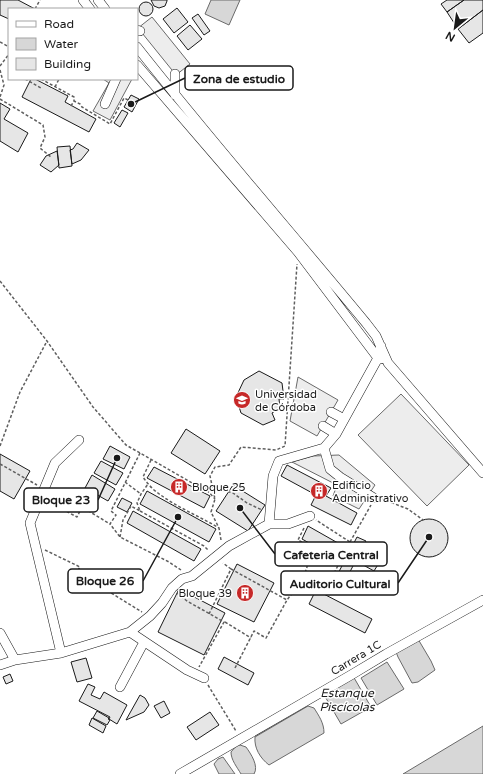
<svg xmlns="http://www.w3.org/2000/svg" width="483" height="774" viewBox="0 0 483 774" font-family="'Varela Round',sans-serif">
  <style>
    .built { fill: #ededed; stroke: #6a6a6a }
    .water { fill: #d7d7d7; stroke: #6a6a6a }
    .building { fill: #e6e6e6; stroke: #1a1a1a }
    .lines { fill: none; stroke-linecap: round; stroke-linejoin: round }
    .minor-casing { stroke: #1a1a1a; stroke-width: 10 }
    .path { stroke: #5f5f5f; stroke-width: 1.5; stroke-dasharray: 3 2; stroke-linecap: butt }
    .minor { stroke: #fff; stroke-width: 9 }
    .labels { text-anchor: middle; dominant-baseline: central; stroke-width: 3; stroke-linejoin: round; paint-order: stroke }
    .poi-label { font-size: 11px; fill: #1a1a1a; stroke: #fff; text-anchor: start }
    .street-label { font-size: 11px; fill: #1a1a1a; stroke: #fff }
    .water-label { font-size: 12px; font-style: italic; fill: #1a1a1a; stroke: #fff }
    .leader { fill: none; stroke: #1a1a1a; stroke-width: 1.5 }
    .callout-dot { fill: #1a1a1a; stroke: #fff; stroke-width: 1.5 }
    .callout { fill: #fff; stroke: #1a1a1a; stroke-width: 1.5 }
    .callout-label { font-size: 12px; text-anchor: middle; font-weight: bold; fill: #1a1a1a }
  </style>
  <rect width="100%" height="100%" fill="#fff"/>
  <path class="built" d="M152,17L190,64L176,75L138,28Z
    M103,79H132L110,120L93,111L109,83Z
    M298,377L338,400L317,436L290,421Z
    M401,394L469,465L427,506L358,435Z
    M339,455L375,485L359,509L333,496L337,485L292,462L313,456Z"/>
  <path class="water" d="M211,0H240L229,25L205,14Z
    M418,639L431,661L435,670L418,682L412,683L398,657L396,652Z
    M387,662L404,689L377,705L361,678Z
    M353,676L371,707L341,724L323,693Z
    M308,706L314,708C319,716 324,723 324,733L269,765C260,758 254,748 255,737Z
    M483,726V774H403Z
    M237,745H240L246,747C251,754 259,766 254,774H241C237,767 231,760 231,752Z
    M223,757L235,774H219L214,764L218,759Z"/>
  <path class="building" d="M0,0H18L35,9H9V19L0,15Z
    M151,0H167V1L165,6L159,8L154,6Z
    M447,0H464L447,12L441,4Z
    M464,0H483V10L458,29L447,12Z
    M139 9a7 7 0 1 1 14 0a7 7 0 1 1-14 0Z
    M177,8L188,22L174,33L163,19Z
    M483,10V33L469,43L458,29Z
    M198,14L210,31L204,35L192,18Z
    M190,25L202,39L188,50L177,36Z
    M31,79H35L68,96L65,102L96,119L89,132L22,97Z
    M131,95L139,99L132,112L124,107Z
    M0,103L10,109L4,119L28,133L18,152L0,141Z
    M122,110L128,113L120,127L114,123Z
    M77,143L89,150L81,160L72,164L70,150L73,149Z
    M70,146L72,166L59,168L57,147Z
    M57,151L59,165L51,172L40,165L46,156Z
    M259,371L282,383L284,399H279L280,408L272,413L275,420L263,425L241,413L236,397L244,380Z
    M186,429L220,451L205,474L171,453Z
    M110,446L130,457L124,469L103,459Z
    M0,454L30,471L14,499L0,491Z
    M101,461L123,473L116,485L94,473Z
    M287,465L331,488L326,496L357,513L351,525L311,505L316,495L281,476Z
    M154,467L210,496L204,508L147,478Z
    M92,475L115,489L108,501L85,488Z
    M233,485L265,505L248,531L216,511Z
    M147,491L216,529L209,542L140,504Z
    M122,498L132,503L127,512L117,507Z
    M133,511L201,549L194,561L127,523Z
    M410 538a19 19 0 1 1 38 0a19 19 0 1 1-38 0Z
    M308,526L345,547L338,559L302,539Z
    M357,537L366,541L341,589L332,585Z
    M363,547L382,558L374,571L356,561Z
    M237,564L274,583L254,622L217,604Z
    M179,589L225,613L204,655L158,632Z
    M316,590L372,619L365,633L309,604Z
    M224,657L254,673L248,685L218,669Z
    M86,658L92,678L77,682L71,662Z
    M10,674L13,681L6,684L3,677Z
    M88,684L95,687L91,695L100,699L104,692L127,705L117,724L109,719L110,717L79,701Z
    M140,695L145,698L149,705L144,712L126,720Z
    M164,701L170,713L161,718L154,706Z
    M97,711L109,718L108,719L110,720L107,725L93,718Z
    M210,712L219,725L196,740L187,727Z
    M92,718L106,726L103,733L89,725Z"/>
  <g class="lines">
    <g class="minor-casing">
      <path id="minor" d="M83,0L90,9
        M98,0L105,9
        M137,30L140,31
        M137,47C211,141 290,231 366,323L376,336L388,363L483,473
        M137,65L298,252L378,358L381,359
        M175,95V74
        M105,104L116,79
        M331,412L344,419
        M323,426L336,434
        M324,448L330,469L340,477L374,498
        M269,524H288L310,516
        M130,632L187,670L204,678
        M0,633L15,660
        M61,653L30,523L55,463L79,440
        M0,665L15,660L61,653L130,632L150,616L162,603L172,588L182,579L192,576L229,546L269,524L273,476L279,461L324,448L336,434L378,358L381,346
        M120,687L144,642
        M180,774L351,675L386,654L483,600"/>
    </g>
    <path class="path" d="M35,9L40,0
      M0,42L9,47
      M0,66L9,54
      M0,70L4,85L0,97
      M25,79L41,88
      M41,79L74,97V101
      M55,87L59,79
      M0,99L43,125L45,137L40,148L51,157
      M71,106L74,101L80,104L82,107L110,124L124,98L128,100
      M0,281L47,341L93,407L126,445L194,484L205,488L215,499
      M0,446L20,392L47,341
      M140,453L111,511L116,515L110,524L120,537L169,562L181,570
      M151,460L143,477C147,483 152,489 158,493C176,507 199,516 219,528
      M0,464L37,485
      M125,482L141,494
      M213,488L233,493L247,503L262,510
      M382,499L408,509L423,520
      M49,502L77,517L82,507L110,524
      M140,511L204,546L209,551
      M304,528L298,540L309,546L307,567L303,579L325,591L350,542L316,520
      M120,537L123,520L131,506L140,511L137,503L141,494L148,484
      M221,540L219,528L211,512L215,499L210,476L215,467L229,465L241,447L276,450L285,446L297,264
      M350,542L371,505
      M45,550L80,567L77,572L142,612
      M231,569L287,600L303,579
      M177,593L187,601L224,622L199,667
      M209,614L231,569L223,563
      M225,622L251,638
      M235,668L254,631L266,638L287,600
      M208,685L236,731"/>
    <use href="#minor" class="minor"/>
  </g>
  <defs>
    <g id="university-disc" transform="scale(0.9)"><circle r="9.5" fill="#c62828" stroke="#fff"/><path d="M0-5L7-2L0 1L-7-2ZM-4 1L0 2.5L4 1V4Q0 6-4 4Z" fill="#fff"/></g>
    <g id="building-disc" transform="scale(0.9)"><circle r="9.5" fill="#c62828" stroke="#fff"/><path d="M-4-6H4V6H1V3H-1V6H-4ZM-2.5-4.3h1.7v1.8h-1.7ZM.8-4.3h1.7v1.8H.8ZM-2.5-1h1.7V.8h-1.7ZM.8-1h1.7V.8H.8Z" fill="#fff"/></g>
  </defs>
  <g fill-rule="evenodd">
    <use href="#university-disc" x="242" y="400"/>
    <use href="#building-disc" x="179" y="487"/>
    <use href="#building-disc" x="319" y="491"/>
    <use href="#building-disc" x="245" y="593"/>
  </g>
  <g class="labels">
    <g class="poi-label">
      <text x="255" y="394">Universidad<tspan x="255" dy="13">de Córdoba</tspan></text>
      <text x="332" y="485">Edificio<tspan x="332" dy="13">Administrativo</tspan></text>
      <text x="192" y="487">Bloque 25</text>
      <text x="232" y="593" text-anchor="end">Bloque 39</text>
    </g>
    <g class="street-label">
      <text transform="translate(356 658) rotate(-31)">Carrera 1C</text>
    </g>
    <g class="water-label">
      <text x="347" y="693">Estanque<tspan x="347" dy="14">Piscícolas</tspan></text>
    </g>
  </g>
  <path class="leader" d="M131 104L185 78M117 458L98 500M240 508L275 554M178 517L143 581M429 537L398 583"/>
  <g class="callout-dot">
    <circle cx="131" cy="104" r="4"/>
    <circle cx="117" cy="458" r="4"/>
    <circle cx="240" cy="508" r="4"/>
    <circle cx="178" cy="517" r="4"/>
    <circle cx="429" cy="537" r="4"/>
  </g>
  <g class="callout">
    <rect x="185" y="66" width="108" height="24" rx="4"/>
    <rect x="24" y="488" width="74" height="24" rx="4"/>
    <rect x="275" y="542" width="112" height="24" rx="4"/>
    <rect x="68" y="569" width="75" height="24" rx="4"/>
    <rect x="281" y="571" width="117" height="24" rx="4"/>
  </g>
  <g class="callout-label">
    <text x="239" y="83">Zona de estudio</text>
    <text x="61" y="504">Bloque 23</text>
    <text x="331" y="559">Cafeteria Central</text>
    <text x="105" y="585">Bloque 26</text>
    <text x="340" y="588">Auditorio Cultural</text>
  </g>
  <rect x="8" y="8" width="130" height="72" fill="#ffffff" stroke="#a3a3a3"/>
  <rect x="16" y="21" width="20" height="6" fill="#ffffff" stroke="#a3a3a3"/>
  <text x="44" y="28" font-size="12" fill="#1a1a1a">Road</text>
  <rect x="16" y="38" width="20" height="12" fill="#d7d7d7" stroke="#a3a3a3"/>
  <text x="44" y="48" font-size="12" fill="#1a1a1a">Water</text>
  <rect x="16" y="58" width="20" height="12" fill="#e6e6e6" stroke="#a3a3a3"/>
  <text x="44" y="68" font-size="12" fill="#1a1a1a">Building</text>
  <g transform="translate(455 28) rotate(209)" stroke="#ffffff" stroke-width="3" paint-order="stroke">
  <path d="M0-3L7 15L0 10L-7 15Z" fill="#1a1a1a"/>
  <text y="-6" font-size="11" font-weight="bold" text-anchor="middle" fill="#1a1a1a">N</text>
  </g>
</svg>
